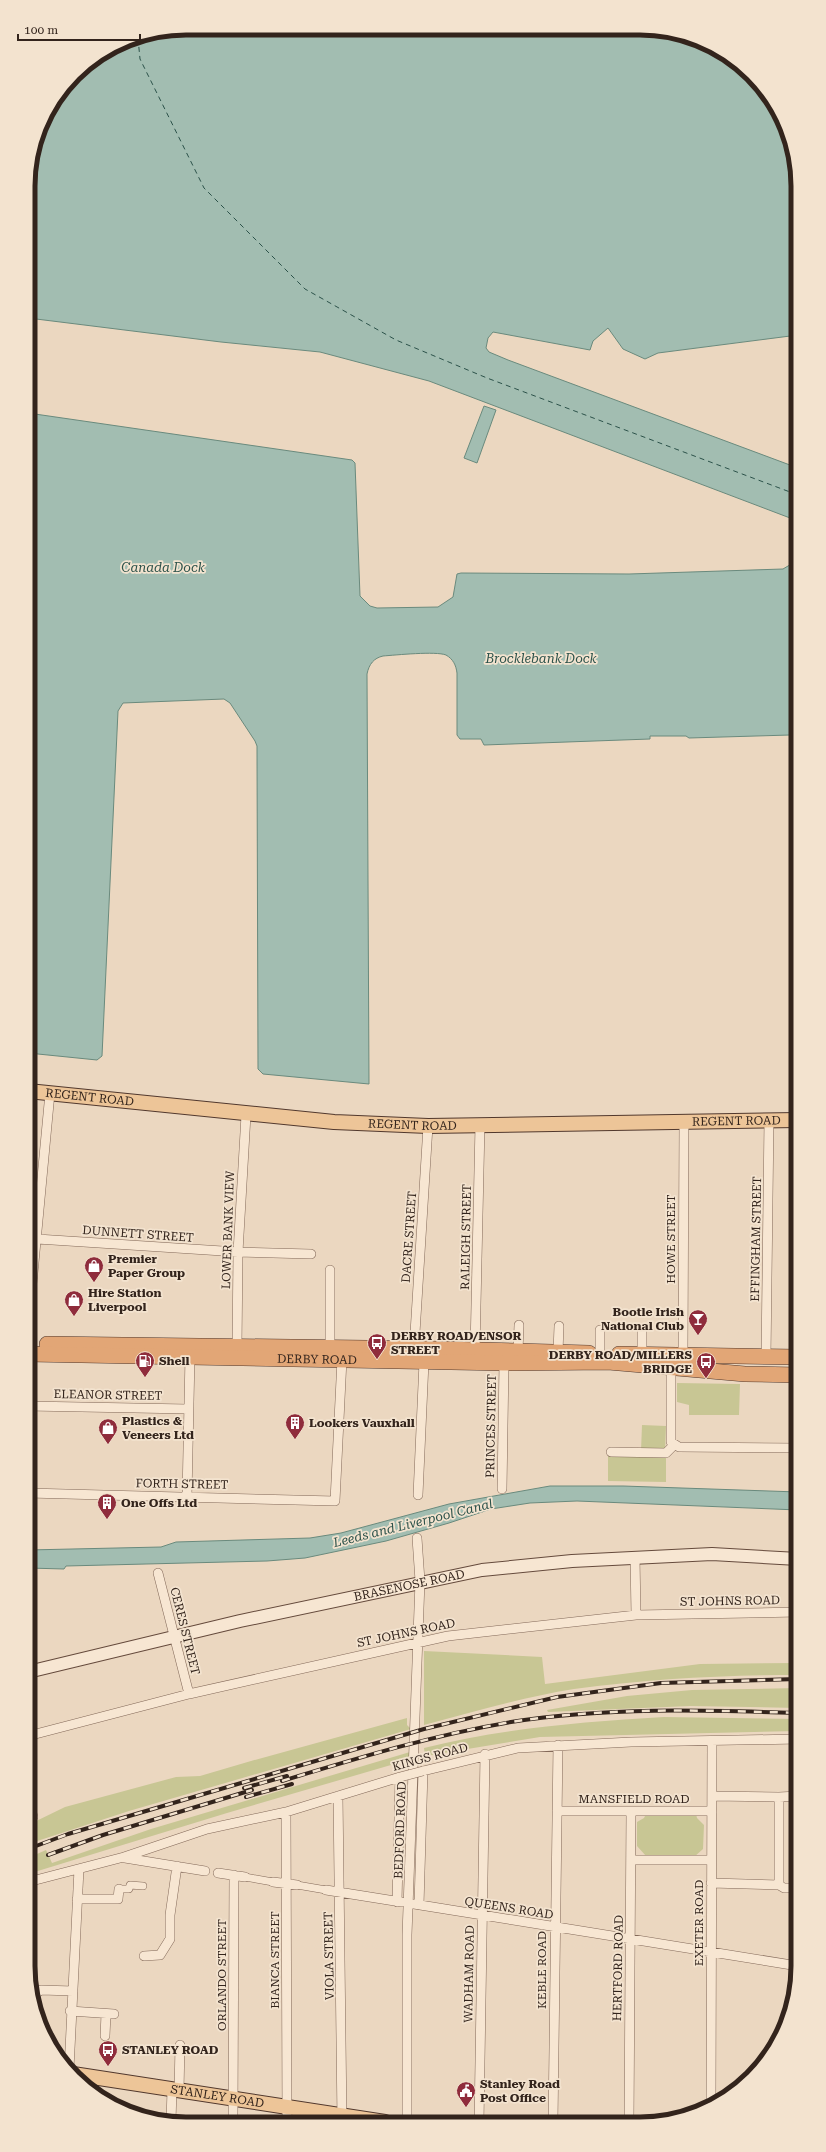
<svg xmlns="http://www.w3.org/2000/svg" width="826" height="2152" viewBox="0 0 826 2152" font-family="'Roboto Serif',serif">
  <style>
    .green { fill: #c8c694 }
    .water { fill: #a2bdb1; stroke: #6a8a7d }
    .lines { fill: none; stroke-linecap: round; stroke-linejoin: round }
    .ferry { stroke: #2c524a; stroke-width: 1; stroke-dasharray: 5 4; stroke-linecap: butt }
    .pedestrian-casing { stroke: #836959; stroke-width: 8 }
    .minor-casing { stroke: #836959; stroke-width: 10 }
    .secondary-casing { stroke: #654a3c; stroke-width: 14 }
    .primary-casing { stroke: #51382d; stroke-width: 16 }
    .trunk-casing { stroke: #51382d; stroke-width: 16 }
    .pedestrian { stroke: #f7e6d2; stroke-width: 7 }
    .minor { stroke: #f7e6d2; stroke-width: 9 }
    .secondary { stroke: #f7e6d2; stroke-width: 12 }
    .primary { stroke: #edc598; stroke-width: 14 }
    .trunk { stroke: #e2a676; stroke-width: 15 }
    .rail-casing { stroke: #33241c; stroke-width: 4 }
    .rail { stroke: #f3e3cf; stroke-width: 2.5; stroke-dasharray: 8; stroke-linecap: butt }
    .minor-bridge-casing { stroke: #836959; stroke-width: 10; stroke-linecap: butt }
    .minor-bridge { stroke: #f7e6d2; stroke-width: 9 }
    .labels { text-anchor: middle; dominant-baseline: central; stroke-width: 3.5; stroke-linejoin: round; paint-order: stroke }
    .street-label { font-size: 12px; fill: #33241c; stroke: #f3e3cf }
    .poi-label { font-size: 12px; font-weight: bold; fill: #33241c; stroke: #f3e3cf; text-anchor: start }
    .water-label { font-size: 13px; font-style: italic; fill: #2c524a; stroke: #f3e3cf }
    .rim { fill: none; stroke: #33241c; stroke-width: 5 }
  </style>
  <rect width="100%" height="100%" fill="#ebd7c0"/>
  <path class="green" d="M677,1383L740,1384L739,1415H689V1405L677,1402Z
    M642,1425L666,1426L665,1452L641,1451Z
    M608,1456L666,1457V1482L608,1481Z
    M424,1651L542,1657L545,1684L700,1664L798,1663V1675C724,1675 648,1679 574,1689C524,1697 473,1712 424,1725Z
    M798,1688V1708L690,1706L548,1712L547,1710L627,1696L692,1690Z
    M664,1717L798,1719V1731L540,1737L425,1756L424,1748C504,1728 582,1722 664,1717Z
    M407,1718V1725L411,1729L129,1811L28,1844V1825L65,1807L176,1777L200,1776L251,1761Z
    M410,1752L408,1760L227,1813L28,1874V1858L46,1850L52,1863L151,1829Z
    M646,1814H696L697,1818L704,1825L703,1849L694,1857L646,1856L637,1846V1822L644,1818Z"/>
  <path class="water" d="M186,28L670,31L710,44L751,74L777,107L793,145L798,186V335L658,353L645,359L623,349L608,328L593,341L590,350L493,332L488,338L486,348L489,352L508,360L798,468V521L429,381L320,352L221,342L28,318V176L44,116L82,67L126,40Z
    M484,406L496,410L477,463L464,458Z
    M28,413L352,460L355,463L360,596L370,606L377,608L438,607L453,597L457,574L461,573L629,574L783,569L793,563L798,552V737L790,735L689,738L686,736H650V739L484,745L481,739H460L457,735V673C456,665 453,659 446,655C436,651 396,655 383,656C374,658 369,664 367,674L369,1084L263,1074L258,1069L257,746L255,741L230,703L224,699L123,703L118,711L102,1056L97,1060L28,1053Z
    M550,1486H623L798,1492V1510L577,1501L530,1503L491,1509L449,1523L386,1541L305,1558L267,1561L66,1566L64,1569L28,1568V1550L161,1547L176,1542L310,1538L341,1533L449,1504Z"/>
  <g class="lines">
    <path class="ferry" d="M138,38L140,59L204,188L305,289L396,340L487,378L798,495"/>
    <g class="pedestrian-casing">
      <path id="pedestrian" d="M245,1877L273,1882
        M297,1885L326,1890
        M119,1889H129L130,1885L143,1886"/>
    </g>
    <g class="minor-casing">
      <path id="minor" d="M37,1239L238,1252L311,1254
        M28,1326L50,1093
        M600,1330V1354
        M237,1347L238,1252L246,1115
        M330,1348V1270
        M414,1349L428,1126
        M475,1350L480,1125
        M518,1351L519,1325
        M558,1352L559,1326
        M642,1355V1332
        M683,1356L684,1122
        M766,1357L769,1120
        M671,1368V1442L679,1447L798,1448
        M28,1406L188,1409
        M611,1452L666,1453L674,1445
        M502,1489L504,1363
        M28,1493L335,1501L342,1359
        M418,1495L424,1362
        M187,1496L190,1356
        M635,1557L636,1615
        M158,1573L189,1694
        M28,1736L189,1694L448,1636L636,1615L798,1612
        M338,1796L342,2121
        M28,1797L33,1817
        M779,1797L798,1796
        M557,1811H712
        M286,1812L287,2122
        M125,1858L205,1871
        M631,1860H711
        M218,1873L245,1877
        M28,1882L124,1857L207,1829L286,1812L400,1777L397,1902
        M273,1882L297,1885
        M711,1883L779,1885V1797L712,1796
        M779,1885L784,1888H798
        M326,1890L401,1902
        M77,1899H118L119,1889
        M414,1904L798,1966
        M419,1905L423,1771L518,1748L631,1742L798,1739
        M144,1956L160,1955L170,1939V1915L177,1866
        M32,1996L41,1990L73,1991
        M70,2011L114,2014
        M105,2036L106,2014
        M69,2069L79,1869
        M179,2091L180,2045
        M711,2105L712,1741
        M171,2121L172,2090
        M233,2121L234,1875
        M407,2123V1935L420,1581L417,1538
        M479,2123L485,1754
        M553,2123L558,1745
        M629,2124L631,1812"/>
    </g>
    <g class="secondary-casing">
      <g id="secondary">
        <path id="s1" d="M28,1672L240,1621L482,1570L572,1561L712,1554L798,1559"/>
      </g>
    </g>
    <g class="primary-casing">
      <g id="primary">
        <path id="s2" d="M28,1091L334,1122L428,1126L798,1120"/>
        <path id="s3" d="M73,2074L385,2122"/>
      </g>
    </g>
    <g class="trunk-casing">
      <g id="trunk">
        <path d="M47,1344L443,1349L589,1353"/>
        <path id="s4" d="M28,1354L504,1363L608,1362L745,1374L798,1375"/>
        <path d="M619,1354L798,1357"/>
      </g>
    </g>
    <use href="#pedestrian" class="pedestrian"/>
    <use href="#minor" class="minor"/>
    <use href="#secondary" class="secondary"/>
    <use href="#primary" class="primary"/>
    <use href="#trunk" class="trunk"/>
    <g class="rail-casing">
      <path id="rail" d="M282,1781C358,1758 433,1735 511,1722C606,1707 702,1710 798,1713
        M244,1788L287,1776
        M246,1797L292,1784
        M28,1849L68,1834L424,1729L557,1697L661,1683L798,1679
        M48,1855L103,1835L252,1790"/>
    </g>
    <use href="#rail" class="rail"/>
    <g class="minor-bridge-casing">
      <path id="minor-bridge" d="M400,1777L423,1771"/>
    </g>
    <use href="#minor-bridge" class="minor-bridge"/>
  </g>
  <defs>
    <g id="shop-pin" transform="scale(1)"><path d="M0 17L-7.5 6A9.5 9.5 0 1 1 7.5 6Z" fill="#8f2c3c" stroke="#f3e3cf"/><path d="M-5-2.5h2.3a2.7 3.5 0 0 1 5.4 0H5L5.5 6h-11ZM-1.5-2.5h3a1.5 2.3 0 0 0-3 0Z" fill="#fff"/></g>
    <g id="bar-pin" transform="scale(1)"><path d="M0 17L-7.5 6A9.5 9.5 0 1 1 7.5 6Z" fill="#8f2c3c" stroke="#f3e3cf"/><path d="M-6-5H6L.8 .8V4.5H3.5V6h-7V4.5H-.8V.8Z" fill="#fff"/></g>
    <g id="bus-pin" transform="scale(1)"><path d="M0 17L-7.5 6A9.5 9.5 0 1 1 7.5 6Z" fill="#8f2c3c" stroke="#f3e3cf"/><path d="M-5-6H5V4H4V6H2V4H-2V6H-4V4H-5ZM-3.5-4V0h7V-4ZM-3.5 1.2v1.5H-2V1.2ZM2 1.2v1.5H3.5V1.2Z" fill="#fff"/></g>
    <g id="fuel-pin" transform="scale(1)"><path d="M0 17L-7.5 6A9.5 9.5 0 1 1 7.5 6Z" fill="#8f2c3c" stroke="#f3e3cf"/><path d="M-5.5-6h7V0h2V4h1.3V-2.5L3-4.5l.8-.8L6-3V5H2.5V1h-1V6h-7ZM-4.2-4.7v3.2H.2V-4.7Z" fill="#fff"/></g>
    <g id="building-pin" transform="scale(1)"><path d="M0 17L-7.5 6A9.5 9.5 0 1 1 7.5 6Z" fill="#8f2c3c" stroke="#f3e3cf"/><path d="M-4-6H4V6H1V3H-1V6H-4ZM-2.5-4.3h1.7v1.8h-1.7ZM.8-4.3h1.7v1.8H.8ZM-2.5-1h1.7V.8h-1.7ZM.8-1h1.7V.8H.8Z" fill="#fff"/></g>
    <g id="civic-pin" transform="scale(1)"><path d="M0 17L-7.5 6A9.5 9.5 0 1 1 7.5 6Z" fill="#8f2c3c" stroke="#f3e3cf"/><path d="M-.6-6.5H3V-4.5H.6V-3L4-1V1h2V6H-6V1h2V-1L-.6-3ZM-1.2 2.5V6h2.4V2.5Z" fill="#fff"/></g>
  </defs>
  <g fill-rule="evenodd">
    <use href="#shop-pin" x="94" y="1266"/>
    <use href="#shop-pin" x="74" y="1300"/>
    <use href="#bar-pin" x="698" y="1319"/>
    <use href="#bus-pin" x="377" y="1343"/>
    <use href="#fuel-pin" x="145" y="1361"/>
    <use href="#bus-pin" x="706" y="1362"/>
    <use href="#building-pin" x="295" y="1423"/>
    <use href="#shop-pin" x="108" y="1428"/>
    <use href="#building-pin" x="107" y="1503"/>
    <use href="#bus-pin" x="108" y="2050"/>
    <use href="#civic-pin" x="466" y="2091"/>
  </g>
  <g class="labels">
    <g class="street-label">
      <text stroke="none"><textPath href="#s2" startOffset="62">REGENT ROAD</textPath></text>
      <text stroke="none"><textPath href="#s2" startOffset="710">REGENT ROAD</textPath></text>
      <text stroke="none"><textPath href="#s2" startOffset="386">REGENT ROAD</textPath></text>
      <text transform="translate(228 1230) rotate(-88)">LOWER BANK VIEW</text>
      <text transform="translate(138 1234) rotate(4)">DUNNETT STREET</text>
      <text transform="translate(409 1237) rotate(-86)">DACRE STREET</text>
      <text transform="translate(466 1237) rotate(-89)">RALEIGH STREET</text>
      <text transform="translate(671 1239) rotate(-90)">HOWE STREET</text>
      <text transform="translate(756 1239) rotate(-89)">EFFINGHAM STREET</text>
      <text stroke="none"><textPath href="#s4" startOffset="289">DERBY ROAD</textPath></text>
      <text transform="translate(108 1395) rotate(1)">ELEANOR STREET</text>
      <text transform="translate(491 1426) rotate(-89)">PRINCES STREET</text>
      <text transform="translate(182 1484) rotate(1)">FORTH STREET</text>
      <text stroke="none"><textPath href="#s1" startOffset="391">BRASENOSE ROAD</textPath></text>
      <text transform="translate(730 1601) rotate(-1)">ST JOHNS ROAD</text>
      <text transform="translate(185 1631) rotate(76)">CERES STREET</text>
      <text transform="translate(406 1633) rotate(-12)">ST JOHNS ROAD</text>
      <text transform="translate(430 1757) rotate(-15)">KINGS ROAD</text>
      <text x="634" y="1799">MANSFIELD ROAD</text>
      <text transform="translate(400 1830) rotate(-88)">BEDFORD ROAD</text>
      <text transform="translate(509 1908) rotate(9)">QUEENS ROAD</text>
      <text transform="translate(699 1923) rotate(-90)">EXETER ROAD</text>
      <text transform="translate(329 1956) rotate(-91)">VIOLA STREET</text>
      <text transform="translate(275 1960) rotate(-90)">BIANCA STREET</text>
      <text transform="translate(618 1968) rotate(-89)">HERTFORD ROAD</text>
      <text transform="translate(542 1970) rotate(-90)">KEBLE ROAD</text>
      <text transform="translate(469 1974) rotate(-89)">WADHAM ROAD</text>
      <text transform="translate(222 1975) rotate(-90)">ORLANDO STREET</text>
      <text stroke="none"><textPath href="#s3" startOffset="146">STANLEY ROAD</textPath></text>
    </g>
    <g class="poi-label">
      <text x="108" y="1259">Premier<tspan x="108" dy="14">Paper Group</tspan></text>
      <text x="88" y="1293">Hire Station<tspan x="88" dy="14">Liverpool</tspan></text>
      <text x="684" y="1312" text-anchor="end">Bootle Irish<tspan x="684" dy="14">National Club</tspan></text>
      <text x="391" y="1336">DERBY ROAD/ENSOR<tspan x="391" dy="14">STREET</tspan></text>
      <text x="692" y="1355" text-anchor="end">DERBY ROAD/MILLERS<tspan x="692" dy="14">BRIDGE</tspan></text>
      <text x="159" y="1361">Shell</text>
      <text x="122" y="1421">Plastics &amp;<tspan x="122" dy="14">Veneers Ltd</tspan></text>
      <text x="309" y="1423">Lookers Vauxhall</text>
      <text x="121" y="1503">One Offs Ltd</text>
      <text x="122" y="2050">STANLEY ROAD</text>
      <text x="480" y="2084">Stanley Road<tspan x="480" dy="14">Post Office</tspan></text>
    </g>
    <g class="water-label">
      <text x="163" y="567">Canada Dock</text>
      <text x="541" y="658">Brocklebank Dock</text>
      <text transform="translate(413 1523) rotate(-14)">Leeds and Liverpool Canal</text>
    </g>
  </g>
  <path d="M0 0H826V2152H0ZM186 35H640A151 151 0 0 1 791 186V1966A151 151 0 0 1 640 2117H186A151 151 0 0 1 35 1966V186A151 151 0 0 1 186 35Z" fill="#f3e3cf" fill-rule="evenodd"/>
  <path class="rim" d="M186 35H640A151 151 0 0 1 791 186V1966A151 151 0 0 1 640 2117H186A151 151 0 0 1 35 1966V186A151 151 0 0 1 186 35Z"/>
  <path d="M18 34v6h122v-6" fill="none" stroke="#33241c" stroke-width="2"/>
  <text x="24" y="34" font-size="12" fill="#33241c" stroke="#f3e3cf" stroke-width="3" paint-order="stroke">100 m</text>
</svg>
